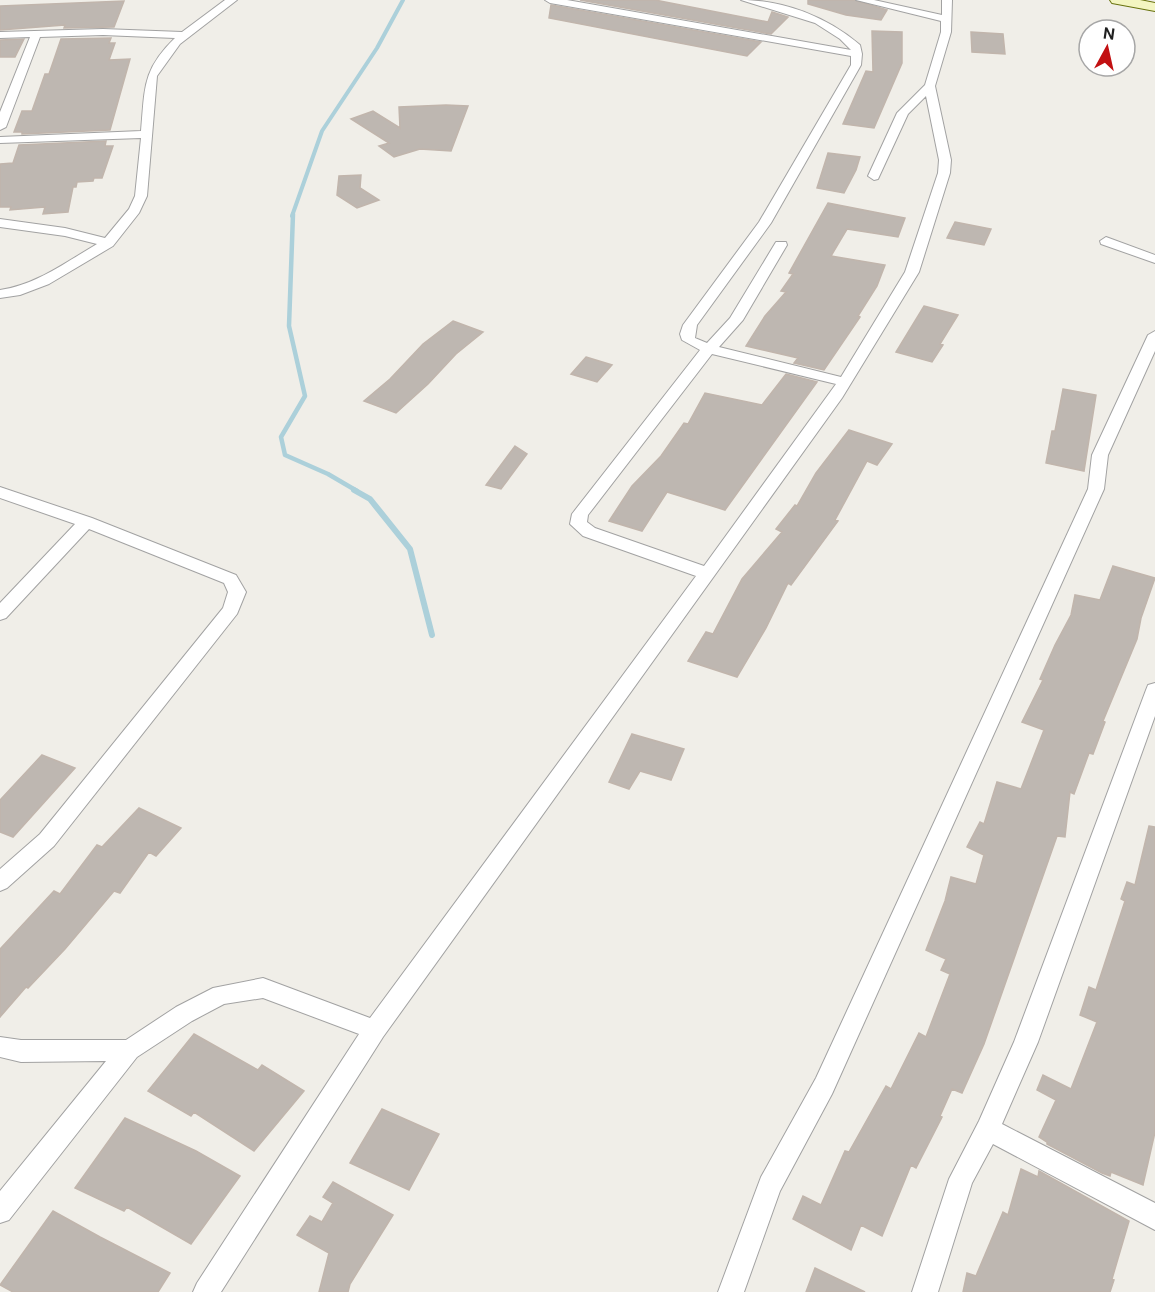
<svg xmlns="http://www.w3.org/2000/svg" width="1155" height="1292" viewBox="0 0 1155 1292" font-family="'DM Sans',sans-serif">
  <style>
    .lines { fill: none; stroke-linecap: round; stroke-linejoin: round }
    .stream-far2 { stroke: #acd0da; stroke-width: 4 }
    .stream-far1 { stroke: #acd0da; stroke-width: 4.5 }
    .stream { stroke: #acd0da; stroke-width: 6 }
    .building { fill: #beb7b1; stroke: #c1b5ac; stroke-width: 1.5 }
    .street-casing { stroke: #a2a2a2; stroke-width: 2 }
    .secondary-casing { stroke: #68720e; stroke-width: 2 }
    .street { fill: #fff; fill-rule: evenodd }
    .secondary { fill: #f3f5c1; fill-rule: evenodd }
  </style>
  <rect width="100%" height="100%" fill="#f0eee8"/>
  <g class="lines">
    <path class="stream-far2" d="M292,216L322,131L377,48L403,0"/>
    <path class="stream-far1" d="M293,214L289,326L305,396L281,437L285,455L328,474L357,491"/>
    <path class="stream" d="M354,490L370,499L410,549L432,635"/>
  </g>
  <path class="building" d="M580,0H655L768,22L772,12L788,17L771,34Z
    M808,0H854L887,10L881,20L846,15L808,4Z
    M124,1L114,27L64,28L65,25L0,30V6Z
    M551,5L761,42L747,56L549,18Z
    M872,31L902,32V63L874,128L843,124L866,71L873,72Z
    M971,32L1003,34L1005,54L972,52Z
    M111,38L109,43H115L109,60L130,59L110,130L22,134V132H14L22,111H32L45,74H49L61,39Z
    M24,39L15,57H0V40Z
    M446,105L468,106L451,151L420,149L394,157L379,146L389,143L351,119L373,111L400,128L399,107Z
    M106,141L105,146H113L102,178H94L93,181L77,182L76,187H73L68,212L43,214L45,207L10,210L11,207H0V164L13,163L19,145Z
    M828,153L860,157L856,170L844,193L817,188Z
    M361,175L360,188L379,200L357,208L337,195L339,176Z
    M828,203L905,218L898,237L847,229L831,256L885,265L877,286L858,316L860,317L824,370L794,363L798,358L746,346L765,316L786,292L781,291L793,274L789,273Z
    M955,222L991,229L984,245L947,238Z
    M924,306L958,315L940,344L943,345L932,362L896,352Z
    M453,321L483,332L456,354L428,384L396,413L364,401L390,379L423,344Z
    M586,357L612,365L597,382L571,374Z
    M786,374L817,382L725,510L667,492L642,531L609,521L632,486L661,456L684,423L688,424L705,393L762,405Z
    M1063,389L1096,395L1084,471L1046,463L1052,431H1055Z
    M849,430L892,444L877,465L867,461L835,520L838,521L791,585L788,583L766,628L737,677L688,661L706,632L713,634L742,579L782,532L776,529L795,505L797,506L816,473Z
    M515,446L527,454L501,489L486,485Z
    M1113,566L1155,578L1141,618L1137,639L1103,721L1105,722L1093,754L1089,753L1074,794L1070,792L1065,837L1057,836L984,1044L962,1093L952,1089L940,1116L942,1117L916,1168L911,1165L882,1236L861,1225L851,1250L793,1219L803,1196L821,1205L845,1151L849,1152L886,1086L891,1089L919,1033L926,1037L950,974L941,970L946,959L926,950L945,901L951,877L976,884L984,855L967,847L980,822L984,824L997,782L1021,789L1044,730L1022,722L1043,680L1040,679L1055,645L1071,615L1075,595L1100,600Z
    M632,734L684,749L671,780L640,771L629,789L609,782Z
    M42,755L75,768L13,837L0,832V800Z
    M139,808L181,828L156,856L149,852L120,893L114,891L65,949L28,988L26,987L0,1017V949L54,891L60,894L97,845L102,847Z
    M1149,826L1155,827V1132L1143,1185L1111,1172L1110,1176L1102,1173L1047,1144V1142L1039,1137L1056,1100L1037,1090L1043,1075L1071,1089L1097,1022L1080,1015L1089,987L1096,990L1125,901L1121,899L1127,882L1135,885Z
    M194,1034L258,1070L262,1065L304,1091L254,1151L194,1112L191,1116L148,1091Z
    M382,1109L439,1134L409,1190L350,1163Z
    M125,1118L196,1151L240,1176L191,1244L127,1207L124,1211L75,1188Z
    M1021,1169L1038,1177L1039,1171L1129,1221L1112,1279L1114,1280L1110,1292H963L967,1273L976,1276L1003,1212L1008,1215Z
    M333,1182L393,1215L350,1284L348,1292H319L329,1253L297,1235L310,1216L322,1222L333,1203L323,1197Z
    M53,1211L100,1237L170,1273L158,1292H13L0,1285Z
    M815,1268L865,1292H806Z"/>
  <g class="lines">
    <g class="street-casing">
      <path id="street" d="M225,0H237L180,44L157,76L147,196L139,213L113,246L49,284L20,295L0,298V290C36,285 66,262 97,244L65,236L0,227V219L65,228L105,238L129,209L135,196L141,138L0,143V137L141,131C145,88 142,70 175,38L103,35L40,37L6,127L0,130V112L30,37L0,38V32L103,29L182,32Z
        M545,0H567L851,50L840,39L815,23L741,0C784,0 827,17 860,45L862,54L861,65L771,223L697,325L695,338L707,343L730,318L776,242H786L787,245L743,320L719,347L841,377L905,272L938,173L939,160L926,96L908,114L878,179L874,180L868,176L897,113L925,85L941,32V21L856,0H874L942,15V0H952L951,32L935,86L951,160L950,173L919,272L842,398L383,1037L221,1292H193L197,1283L359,1034L263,998L224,1004L192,1021L137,1057L9,1220L0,1223V1191L106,1061L21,1062L0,1057V1037L21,1040H126L176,1007L213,988L263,978L370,1018L696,576L583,536L570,524L572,514L700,350L682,340L680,334L683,325L759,222L851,65V56L550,3ZM712,354L836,384L704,566L595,528L587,522L588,515Z
        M1106,237L1155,255V263L1101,244L1100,241Z
        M1155,331V351L1108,455L1104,489L832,1094L780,1191L744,1292H718L761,1177L816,1078L1088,489L1092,455L1148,335Z
        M0,487L92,518L236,575L246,592L237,614L54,846L7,888L0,891V869L40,834L223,608L228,592L224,583L89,529L6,618L0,620V603L75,524L0,498Z
        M1155,683V716L1038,1042L1002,1124L1155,1203V1230L993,1144L972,1183L938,1292H912L949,1179L979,1121L1014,1042L1146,690L1148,685Z"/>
    </g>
    <g class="secondary-casing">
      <path id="secondary" d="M1110,0H1140L1155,3V11L1112,3Z"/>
    </g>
    <use href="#street" class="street"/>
    <use href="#secondary" class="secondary"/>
  </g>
  <g transform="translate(1107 48) rotate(8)"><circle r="28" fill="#ffffff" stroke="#a6a6a6" stroke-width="1.5"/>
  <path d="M0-4.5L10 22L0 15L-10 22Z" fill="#c21012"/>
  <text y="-9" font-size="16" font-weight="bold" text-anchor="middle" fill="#212121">N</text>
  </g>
</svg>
